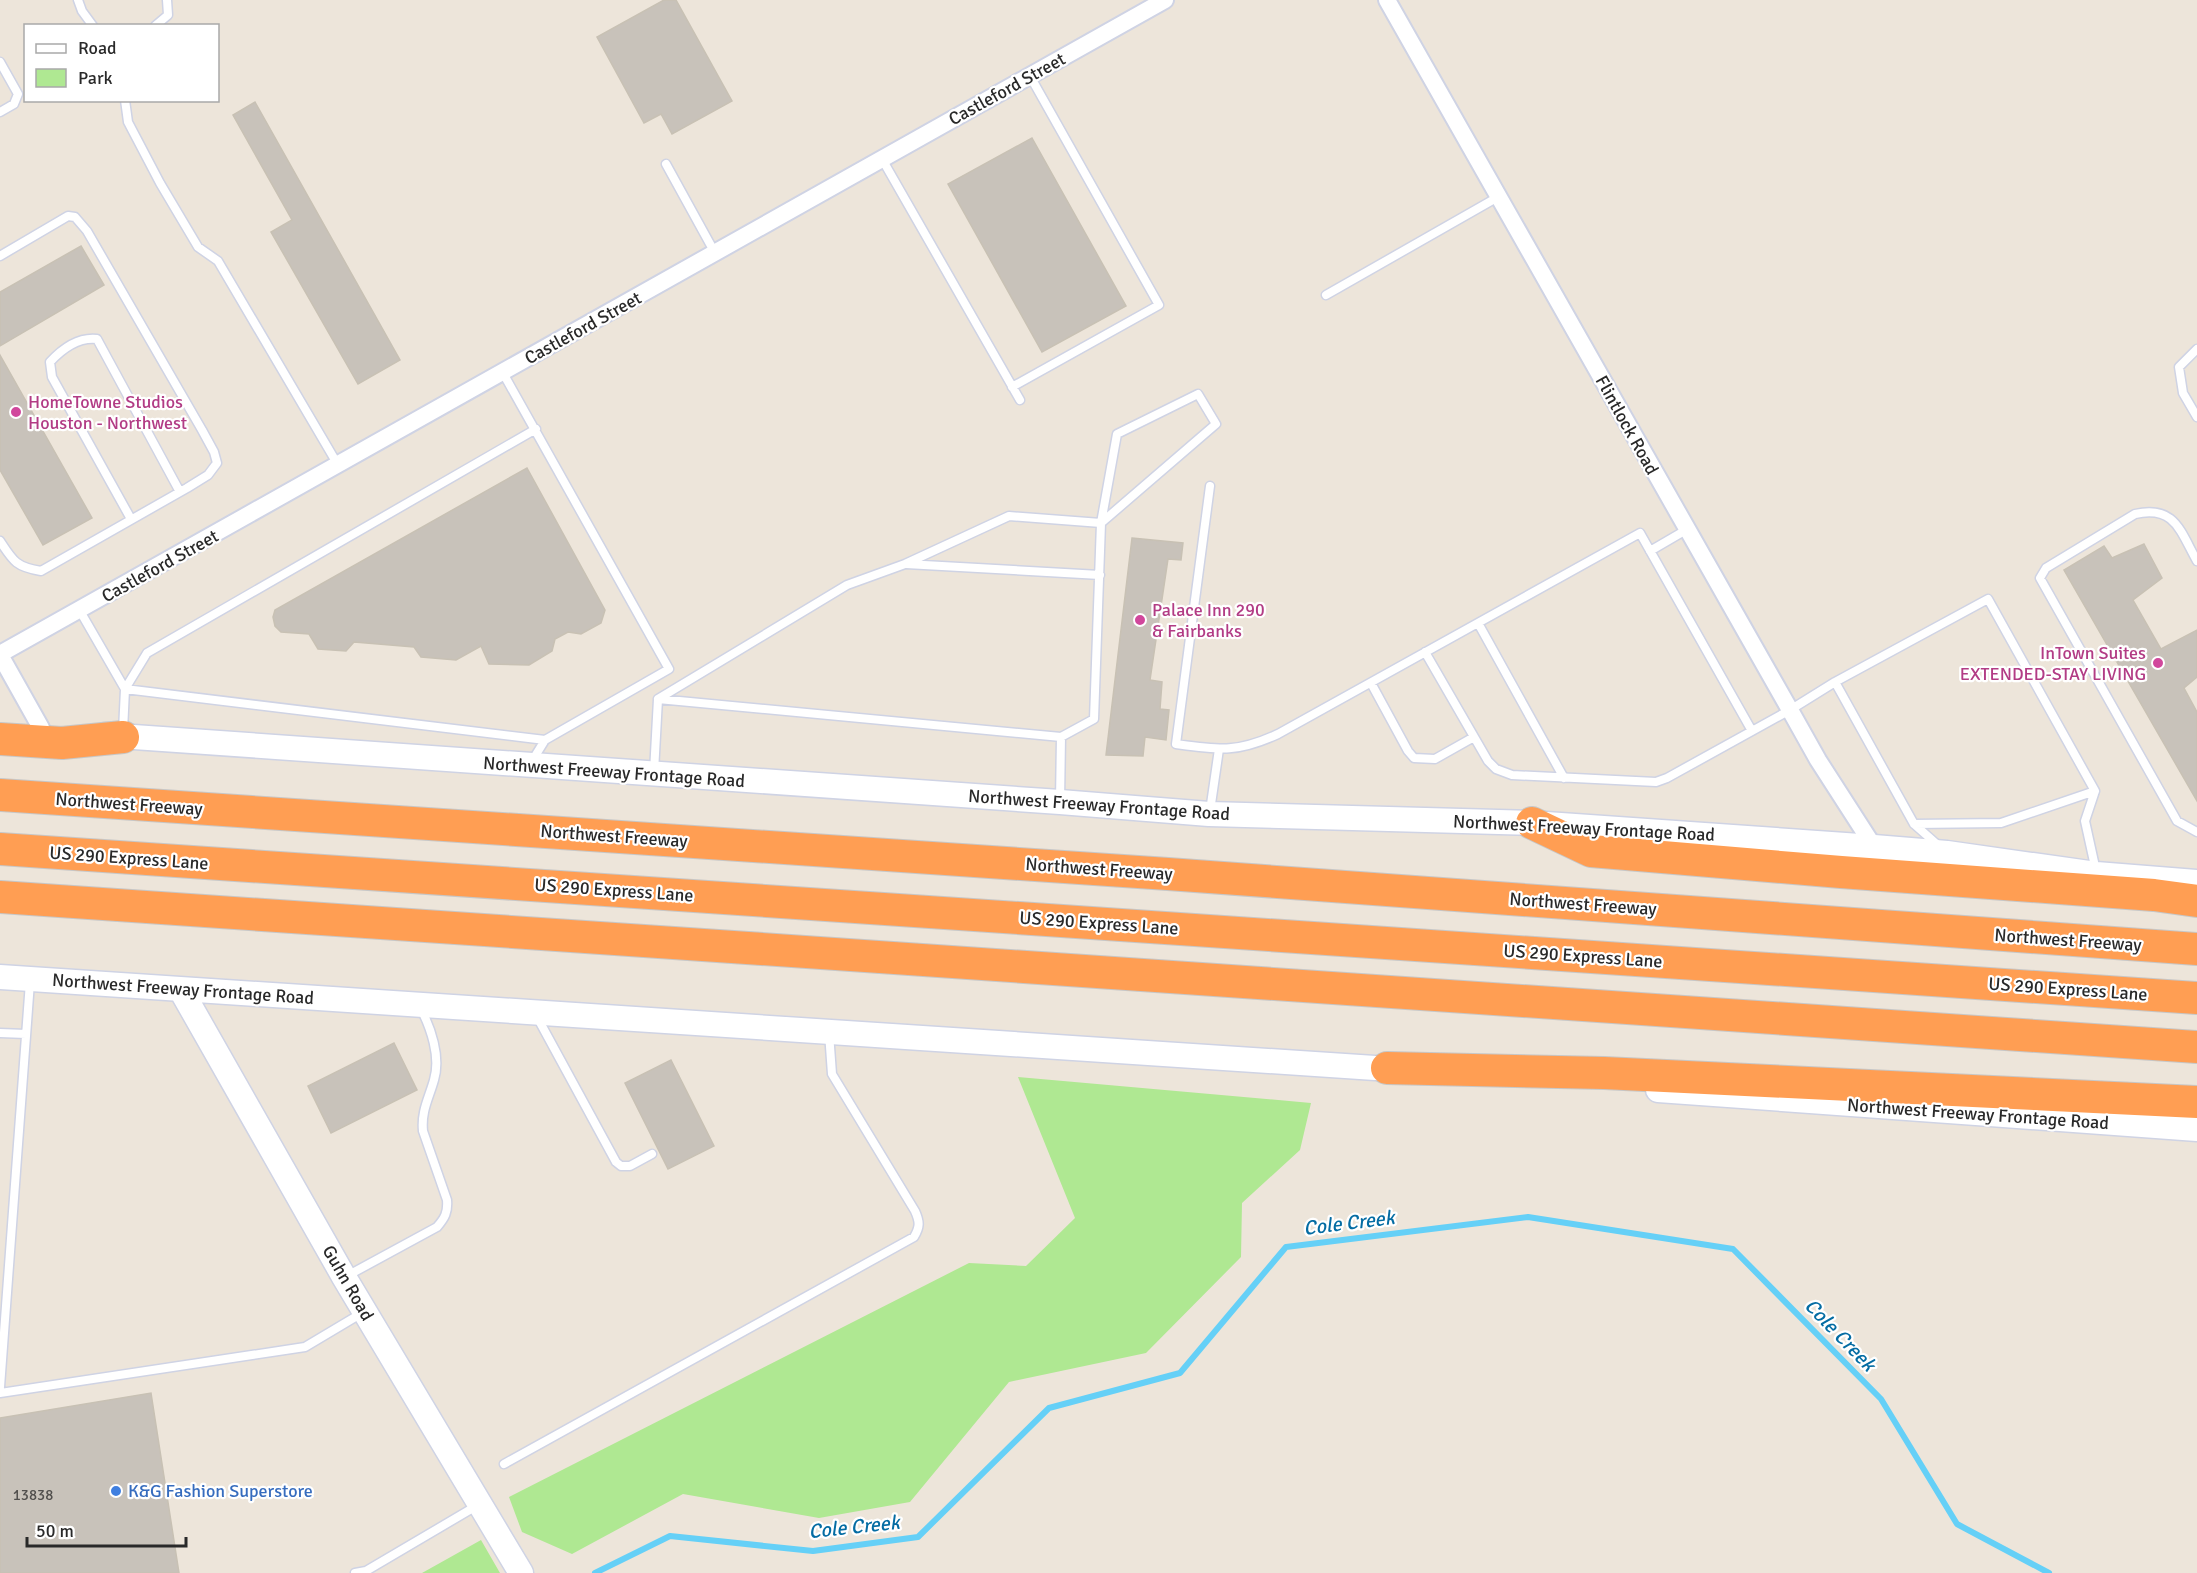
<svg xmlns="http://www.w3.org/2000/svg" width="2197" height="1573" viewBox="0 0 2197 1573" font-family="Signika,sans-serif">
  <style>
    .green { fill: #afe892 }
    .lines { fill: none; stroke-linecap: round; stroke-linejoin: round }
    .stream { stroke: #65d0f7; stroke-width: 6 }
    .building { fill: #c8c2ba; stroke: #c8c1b4; stroke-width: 1.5 }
    .lane-casing { stroke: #cfd3e4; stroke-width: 11 }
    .street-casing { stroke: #cfd3e4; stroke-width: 20 }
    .secondary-casing { stroke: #cfd3e4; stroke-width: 27 }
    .highway-casing { stroke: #c7c7c7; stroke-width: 34 }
    .lane { stroke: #fff; stroke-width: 8 }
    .street { stroke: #fff; stroke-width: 16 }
    .secondary { stroke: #fff; stroke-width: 24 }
    .highway { stroke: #ff9e53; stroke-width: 32 }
    .hotel-dot { fill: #d1479c; stroke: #fff; stroke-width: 2 }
    .shop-dot { fill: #3f7fe0; stroke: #fff; stroke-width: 2 }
    .labels { text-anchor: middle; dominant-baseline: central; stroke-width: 4.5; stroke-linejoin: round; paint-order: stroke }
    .number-label { font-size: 15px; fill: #514f4d }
    .street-label { font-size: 18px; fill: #292929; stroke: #fff }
    .hotel-label { font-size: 18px; fill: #b23c85; stroke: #fff; text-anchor: start }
    .shop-label { font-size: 18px; fill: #366cbe; stroke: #fff; text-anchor: start }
    .water-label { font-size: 20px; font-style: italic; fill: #046ca3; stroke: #fff }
  </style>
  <rect width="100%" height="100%" fill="#ede5da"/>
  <path class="green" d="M1018,1077L1311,1103L1300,1150L1242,1203L1241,1257L1146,1353L1009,1382L910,1502L819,1518L683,1494L572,1554L522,1532L509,1497L969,1263L1026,1266L1075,1218Z
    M481,1540L500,1573H422Z"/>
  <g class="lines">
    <path class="stream" d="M595,1573L670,1536L813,1551L918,1537L1049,1408L1180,1373L1286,1247L1528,1217L1733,1249L1881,1399L1957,1524L2049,1573"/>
  </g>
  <path class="building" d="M664,0H676L732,101L672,134L661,114L644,123L597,37Z
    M255,102L400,360L358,384L271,232L292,220L233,115Z
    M1032,138L1126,306L1042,352L948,184Z
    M81,246L104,285L0,346V292Z
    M0,355L92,518L43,545L0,470Z
    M527,468L605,610L601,623L581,634L568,632L555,639L552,651L529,665L489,664L481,646L456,660L421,657L414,647L354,642L346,651L318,649L309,634L281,632L275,626L273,617L275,610Z
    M1132,538L1183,543L1181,560L1168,559L1150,680L1162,682L1160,709L1169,710L1166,740L1145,737L1143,756L1106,755Z
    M2144,544L2162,578L2133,600L2161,649L2197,630V677L2184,688L2197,712V801L2064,570L2104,546L2112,558Z
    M394,1043L417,1090L331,1133L308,1086Z
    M671,1060L714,1146L668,1169L625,1083Z
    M151,1393L179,1573H0V1418Z"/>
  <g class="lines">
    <g class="lane-casing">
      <path id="lane" d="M78,0L82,11L93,26
        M155,26L168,15L167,0
        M0,62L18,94L14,104L0,112
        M125,100L128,122L160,183L198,247L218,261L338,465
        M882,159L1020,400
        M666,164L715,253
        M0,256L68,216L75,217L87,231L202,430L214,452L217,463L208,475L187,488L41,571C16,567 13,561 0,541
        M1326,295L1498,197
        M2197,349L2179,367L2183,393L2197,417
        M1012,387L1159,305L1030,76
        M1210,486L1176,744C1220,750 1237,753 1278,734L1640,533L1752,731
        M131,519L52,377L50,362C62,349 79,337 97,339L180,492
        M1650,551L1686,530
        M2197,561C2180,531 2175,505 2135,514L2046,568L2040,578L2177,821L2197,832
        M906,564L1100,575
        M80,611L125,689L545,740L669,669L503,373
        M1478,623L1564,778
        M1425,652L1488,761L1496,769L1512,775L1656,782L1667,778L1790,710L1835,682L1988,599L2095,791L2085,821L2096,871
        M1835,682L1914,824L1940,847
        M1371,683L1408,751L1414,758L1435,759L1474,737
        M658,699L847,585L905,564L1009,516L1101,523L1117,434L1198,394L1216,424L1101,523L1094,719L1061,737
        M123,731L125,689L147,653L536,429
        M532,761L545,740
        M654,772L658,699L1061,737L1060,801
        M1210,811L1219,749
        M1914,824L2001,823L2095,791
        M536,1015L616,1162L621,1166H630L652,1154
        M0,1033L26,1034
        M345,1277L437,1227C445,1218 448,1212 447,1200L423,1131C421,1111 429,1098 434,1080C441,1057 431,1028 420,1007
        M0,1387L30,982
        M0,1393L305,1347L362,1313
        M504,1464L914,1237C920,1227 920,1222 915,1211L832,1074L829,1033
        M355,1573L366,1571L478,1505"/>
    </g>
    <g class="street-casing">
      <path id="street" d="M1387,0L1790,710L1818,760L1874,847
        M0,654L1165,0
        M0,655L41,728"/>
    </g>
    <g class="secondary-casing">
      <path id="secondary" d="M105,735L1060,802L1209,814L1532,823L1874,847L1947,853L2096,874L2197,882
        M0,977L1405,1070
        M181,990L344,1277L521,1573
        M1658,1090L2197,1129"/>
    </g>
    <g class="highway-casing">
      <path id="highway" d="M0,739L62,743L123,737
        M0,795L1168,874L2197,949
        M1532,823L1591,851L1841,872L2154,895L2197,901
        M0,849L2197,998
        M0,897L2197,1047
        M1387,1068L1604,1073L2197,1102"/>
    </g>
    <use href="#lane" class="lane"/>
    <use href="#street" class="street"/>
    <use href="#secondary" class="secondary"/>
    <use href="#highway" class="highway"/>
  </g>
  <g class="hotel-dot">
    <circle cx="16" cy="412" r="6"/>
    <circle cx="1140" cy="620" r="6"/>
    <circle cx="2158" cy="663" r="6"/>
  </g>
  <circle class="shop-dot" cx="116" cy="1491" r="6"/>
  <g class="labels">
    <g class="number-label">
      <text x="33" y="1495">13838</text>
    </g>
    <g class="street-label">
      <text transform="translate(1007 89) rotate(-29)">Castleford Street</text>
      <text transform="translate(583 328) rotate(-29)">Castleford Street</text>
      <text transform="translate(1627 425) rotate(61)">Flintlock Road</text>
      <text transform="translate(160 566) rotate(-29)">Castleford Street</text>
      <text transform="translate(614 772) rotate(4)">Northwest Freeway Frontage Road</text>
      <text transform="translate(129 804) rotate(4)">Northwest Freeway</text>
      <text transform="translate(1099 805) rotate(4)">Northwest Freeway Frontage Road</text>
      <text transform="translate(1584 828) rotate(3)">Northwest Freeway Frontage Road</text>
      <text transform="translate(614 836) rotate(4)">Northwest Freeway</text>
      <text transform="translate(129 858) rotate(4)">US 290 Express Lane</text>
      <text transform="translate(1099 869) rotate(4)">Northwest Freeway</text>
      <text transform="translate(614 890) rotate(4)">US 290 Express Lane</text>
      <text transform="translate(1583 904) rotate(4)">Northwest Freeway</text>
      <text transform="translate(1099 923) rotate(4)">US 290 Express Lane</text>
      <text transform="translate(2068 940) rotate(4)">Northwest Freeway</text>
      <text transform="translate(1583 956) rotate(4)">US 290 Express Lane</text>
      <text transform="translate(183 989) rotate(4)">Northwest Freeway Frontage Road</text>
      <text transform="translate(2068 989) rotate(4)">US 290 Express Lane</text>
      <text transform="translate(1978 1114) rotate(4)">Northwest Freeway Frontage Road</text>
      <text transform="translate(348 1283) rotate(60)">Guhn Road</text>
    </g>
    <g class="hotel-label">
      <text x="28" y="402">HomeTowne Studios<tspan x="28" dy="21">Houston - Northwest</tspan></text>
      <text x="1152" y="610">Palace Inn 290<tspan x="1152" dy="21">&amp; Fairbanks</tspan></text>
      <text x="2146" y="653" text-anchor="end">InTown Suites<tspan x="2146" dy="21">EXTENDED-STAY LIVING</tspan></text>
    </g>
    <g class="shop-label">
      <text x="128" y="1491">K&amp;G Fashion Superstore</text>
    </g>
    <g class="water-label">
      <text transform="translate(1349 1223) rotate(-7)">Cole Creek</text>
      <text transform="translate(1840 1335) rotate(46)">Cole Creek</text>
      <text transform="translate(854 1527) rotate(-6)">Cole Creek</text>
    </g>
  </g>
  <rect x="24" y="24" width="195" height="78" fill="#ffffff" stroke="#a9a9a9" stroke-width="1.5"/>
  <rect x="36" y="44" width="30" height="9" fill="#ffffff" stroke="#a9a9a9" stroke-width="1.5"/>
  <text x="78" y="54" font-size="18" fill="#292929">Road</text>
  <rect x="36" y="69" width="30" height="18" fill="#afe892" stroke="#a9a9a9" stroke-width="1.5"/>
  <text x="78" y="84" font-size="18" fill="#292929">Park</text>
  <path d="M27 1537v9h159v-9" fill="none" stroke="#292929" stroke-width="3"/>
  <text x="36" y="1537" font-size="18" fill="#292929" stroke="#ffffff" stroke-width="4.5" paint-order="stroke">50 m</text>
</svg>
